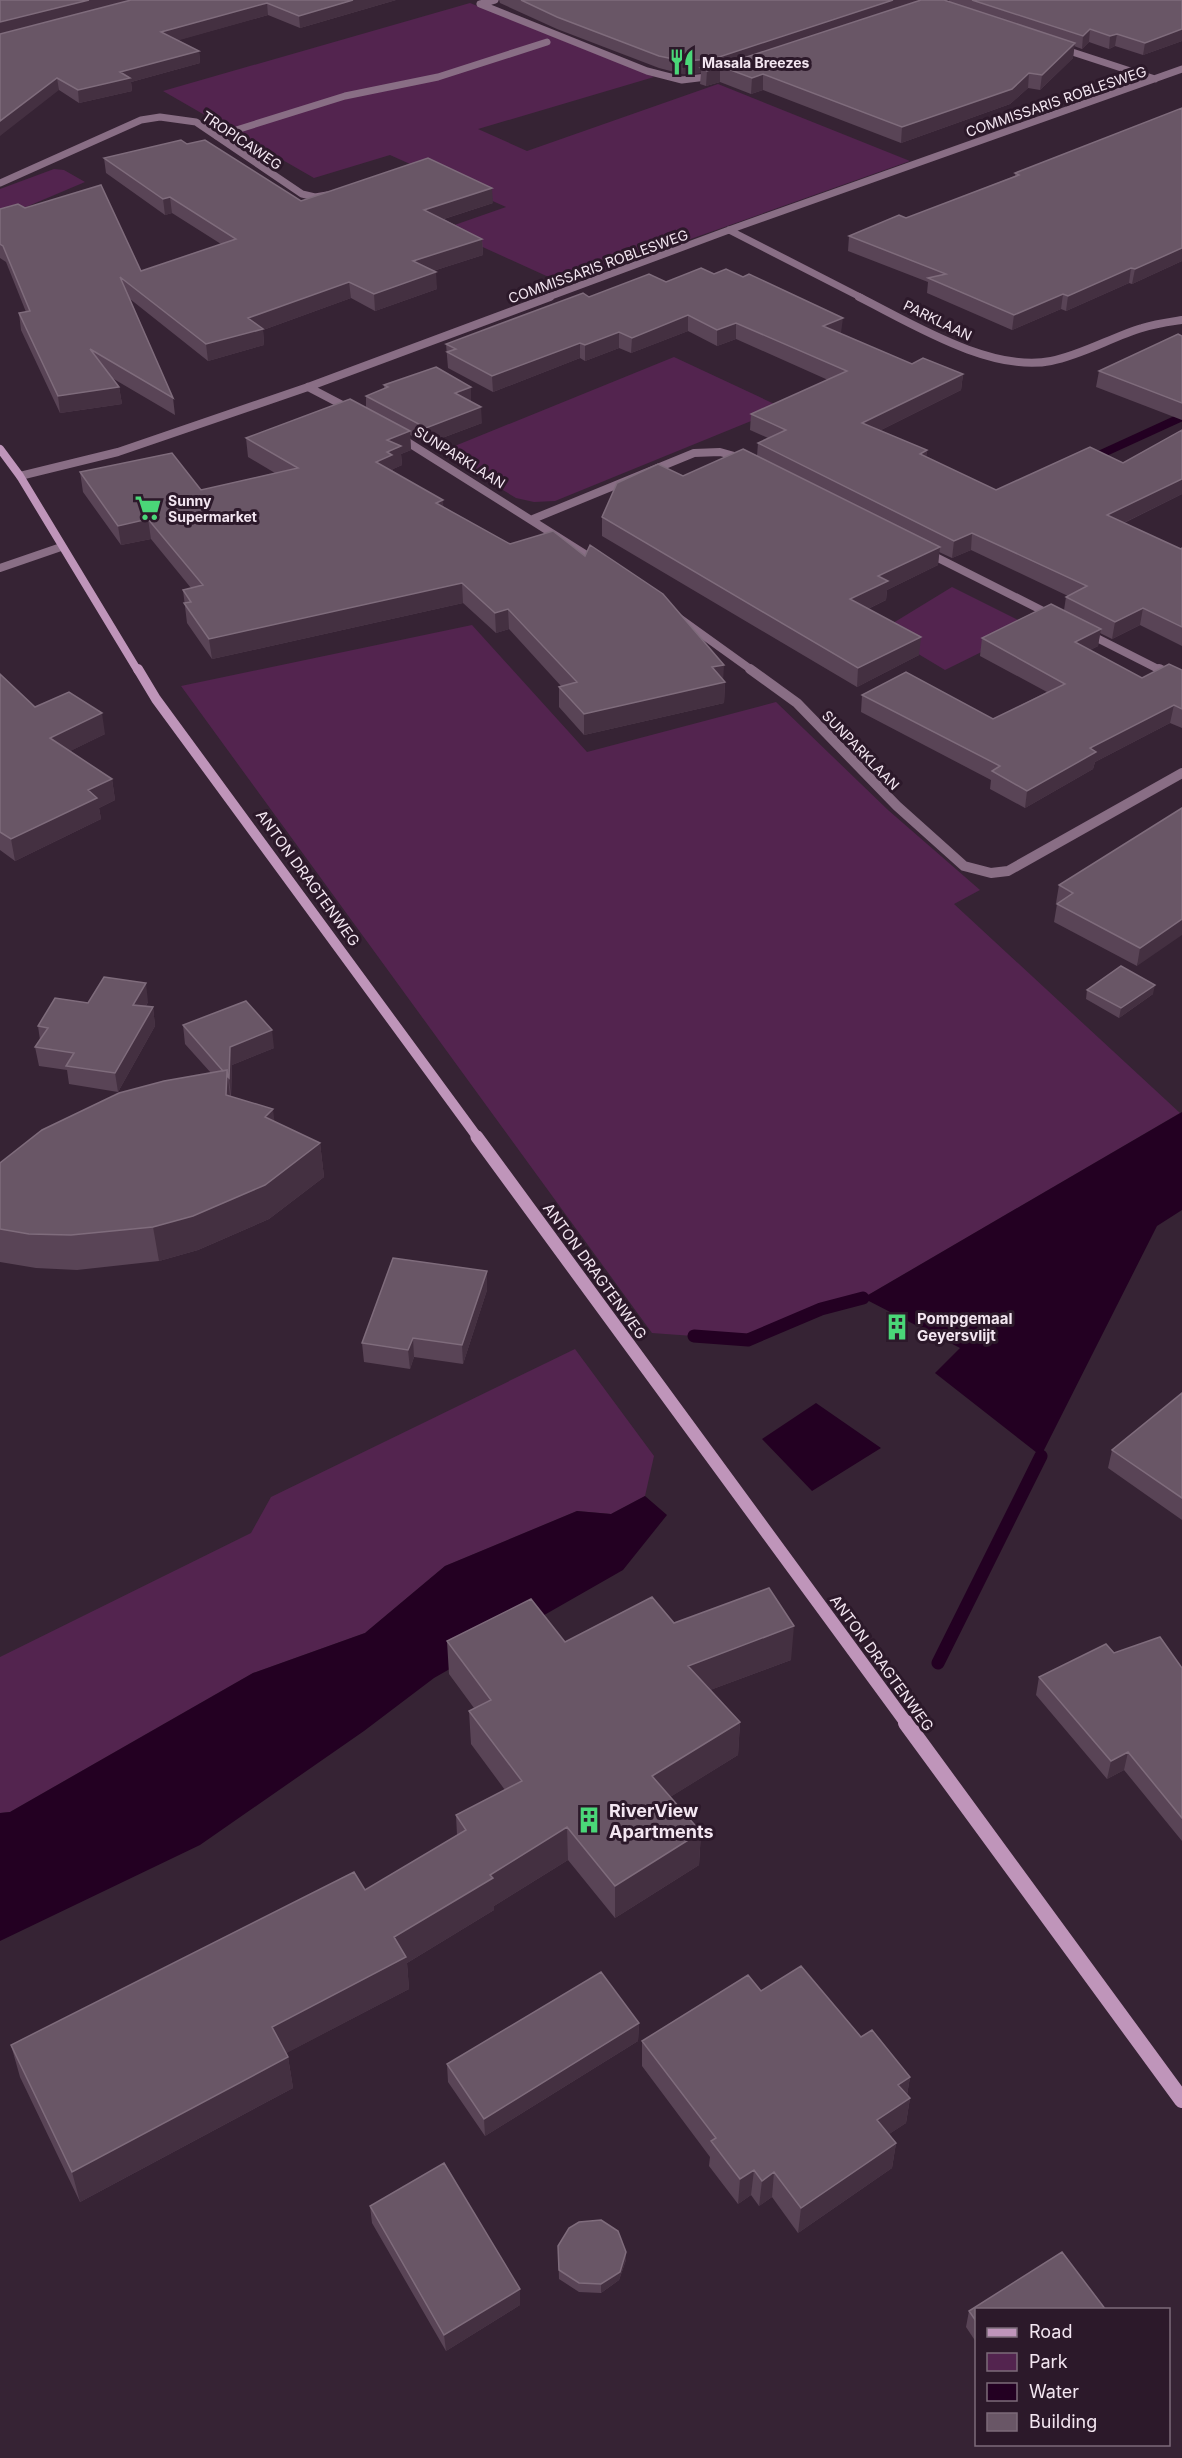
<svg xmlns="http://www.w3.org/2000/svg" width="1182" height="2458" viewBox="0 0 1182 2458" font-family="Inter,sans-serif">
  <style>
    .green { fill: #53244f }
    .water { fill: #230022 }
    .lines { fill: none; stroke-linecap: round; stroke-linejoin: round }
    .stream-far1 { stroke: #230022; stroke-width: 8 }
    .stream { stroke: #230022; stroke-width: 13 }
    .service-far1 { stroke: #896e85; stroke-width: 7 }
    .service { stroke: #896e85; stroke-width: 8 }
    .minor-far2 { stroke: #896e85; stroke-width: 7 }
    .minor-far1 { stroke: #896e85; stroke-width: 8 }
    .minor { stroke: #896e85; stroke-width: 10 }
    .secondary-far3 { stroke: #bf95ba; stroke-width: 8 }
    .secondary-far2 { stroke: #bf95ba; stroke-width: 10 }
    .secondary-far1 { stroke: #bf95ba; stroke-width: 13 }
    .secondary { stroke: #bf95ba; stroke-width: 16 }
    .wall { fill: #594456 }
    .shaded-wall { fill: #443041 }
    .building { fill: #695666; stroke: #7f6c7c; stroke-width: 1.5 }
    .labels { text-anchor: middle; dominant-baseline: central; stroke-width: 6; stroke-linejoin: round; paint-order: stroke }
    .far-poi-label { font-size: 14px; font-weight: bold; fill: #f3e6f1; stroke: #2c192a; text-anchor: start }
    .far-street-label { font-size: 14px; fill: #f3e6f1; stroke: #2c192a }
    .street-label { font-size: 15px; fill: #f3e6f1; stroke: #2c192a }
    .poi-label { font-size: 15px; font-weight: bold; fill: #f3e6f1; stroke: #2c192a; text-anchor: start }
    .near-poi-label { font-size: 18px; font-weight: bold; fill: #f3e6f1; stroke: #2c192a; text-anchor: start }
  </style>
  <rect width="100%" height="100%" fill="#362334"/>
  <path class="green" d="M470,3L654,77L478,129L527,151L718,84L910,161L564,284L443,229L506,207L390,155L314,178L163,91Z
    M54,169L64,170L85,182L0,218V189Z
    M674,357L783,408L555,501L534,502L516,498L440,452Z
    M952,587L1032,627L945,670L880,631Z
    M472,625L587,752L776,702L888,810L980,890L954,904L1180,1113L863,1298L821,1309L748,1340L652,1333L181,686Z
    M575,1349L654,1456L645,1496L611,1514L577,1511L445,1566L365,1633L253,1673L10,1812L0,1813V1657L251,1533L271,1497Z"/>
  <path class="water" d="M1182,1112V1210L1157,1226L1041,1456L935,1373L960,1348L863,1298Z
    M816,1403L881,1448L812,1491L762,1439Z
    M645,1496L667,1515L623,1570L434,1678L364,1731L200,1845L0,1941V1813L10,1812L253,1673L365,1633L445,1566L577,1511L611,1514Z"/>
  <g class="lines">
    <path class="stream-far1" d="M1088,460L1182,417"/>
    <path class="stream" d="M694,1336L748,1340L821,1309L863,1298
      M938,1663L1041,1456"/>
    <path class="service-far1" d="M217,136L345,96L438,77L547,42"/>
    <path class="service" d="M0,568L61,547"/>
    <path class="minor-far2" d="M495,0L480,4L647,71L682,80L715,76
      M1060,48L1155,79
      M0,183L141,120L160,117L196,122L302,194L315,197L327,195
      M729,230L862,298
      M546,298L729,230L1182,69"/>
    <path class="minor-far1" d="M859,297C911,323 991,373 1051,361C1082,355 1112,337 1142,328C1154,324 1169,322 1182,320
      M308,387L352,410
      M398,436L599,563
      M20,476L118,452L308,387L550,297
      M533,519L694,453L720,452L745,459
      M926,552L1055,617
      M675,615L753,671
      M1087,633L1162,671"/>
    <path class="minor" d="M750,669L797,703L897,806L964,866L991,873L1008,871L1182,773
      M1159,669L1182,681"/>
    <path class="secondary-far3" d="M0,449L20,476L138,671"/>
    <path class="secondary-far2" d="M138,669L156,699L478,1138"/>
    <path class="secondary-far1" d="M477,1137L907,1724"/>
    <path class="secondary" d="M906,1723L1182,2100"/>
  </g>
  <path class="wall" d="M0,0H396L300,28L268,15L178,40L199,51L200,63L131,82L132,91L79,103L59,90Z
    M499,0H944L949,2V0H1182V41L1143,55L1115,46L1109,49L1089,42L1082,49L1074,46L1073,58L1040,90L1028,88L1010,104L901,143L763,90L751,94L720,82L706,86L700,84L701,73L682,74L659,68L557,29L500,3Z
    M1182,108V261L1132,284L1129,283L1066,311L1061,309L1012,330L927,293L928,282L848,251L849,236L906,218L1015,176V173Z
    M187,144L301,201L493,203L444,219L482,239L483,255L433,271L437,289L375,311L351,298L263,330L264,345L208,361L130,299L173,398L175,415L112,378L119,387L122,404L60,413L21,330L19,313L26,312L6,262L0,258V209L141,271L221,244L172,213L165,215L106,173L104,158Z
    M666,282L841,333H840L912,364L963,374L961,390L879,431L927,450L926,457L996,490L1123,463L1182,430V494L1124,523L1181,549L1182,548V646L1140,625L1112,639L1100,633L1098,646L1090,650L1142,678L1182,670V728L1170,723L1095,762L1093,769L1025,808L990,789L991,780L861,712L862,695L993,719L1047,692L980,656L982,638L1064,610L1066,597L1068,596L971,550L952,558L939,552L938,565L887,590L886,600L868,609L919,655L857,687L602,536V517L683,476L757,456L758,443L768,438L750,430L751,414L828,380L736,339L717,346L688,331L631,353L619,348L585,361L580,358L493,392L448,368L446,344L589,297Z
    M1182,336V420L1096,387L1099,371Z
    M384,385L471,387V402L482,423L426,444L410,435L411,450L401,454L402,465L393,469V471L444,507L723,680L725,682L724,703L584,735L559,707V687L561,686L509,629L496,633L463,603L212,659L187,623L183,590L191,588L151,539L121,545L83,492L80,472L201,490L275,473L248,457L246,438L366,408V396L384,389Z
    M0,674L35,707L105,734L70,751L112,779L115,800L99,808L101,819L15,861L0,850Z
    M1182,808L1137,966L1054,922L1057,904H1058L1056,903L1059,885Z
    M1087,990L1153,994L1119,1018L1086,999Z
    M148,1002L146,1006L153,1007L155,1026L118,1092L69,1084L67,1070L39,1066L35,1047L40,1040L38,1026L88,1003Z
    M183,1025L274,1048L232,1065L231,1097L230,1095V1096L274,1121L320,1143L324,1177L269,1219L198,1250L159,1261L77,1270L36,1268L0,1262V1163L211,1073L185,1044Z
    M487,1271V1290L463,1364L414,1357L410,1369L364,1362L362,1343Z
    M1182,1393V1520L1108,1468L1112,1450Z
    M674,1623L791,1660L710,1690L740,1722L738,1755L670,1797L701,1832L699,1865L615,1918L568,1860L494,1906V1910L407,1963L409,1989L286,2053L288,2057L293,2088L80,2202L20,2077L11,2045L365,1890L457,1835L456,1815L505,1790L471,1744L469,1711L474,1708L449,1674L447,1641L565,1642Z
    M1114,1653L1182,1668V1841L1124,1770L1107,1779L1036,1695L1039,1677Z
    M761,1991L861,2037L910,2077L907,2095L910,2098L906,2123L889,2134L896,2143L892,2168L798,2233L772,2197L759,2206L751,2195L738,2204L709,2166L710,2157L642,2066V2041Z
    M639,2023L638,2041L485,2136L448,2082L447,2064Z
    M370,2206L520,2305L446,2351L372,2223Z
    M558,2246L626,2252V2260L619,2280L601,2293L579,2292L559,2279Z
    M976,2310V2342L966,2327L969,2311Z"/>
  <path class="shaded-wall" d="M89,0H139L0,35V22Z
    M353,0H396L300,28L299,16Z
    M893,0H929L720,66V82L706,86L707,71L701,68V73L682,74L683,61Z
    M267,3L268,15L162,45L161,32Z
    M1090,29L1089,42L1082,49L1083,36Z
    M1182,29V41L1143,55L1145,43Z
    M1117,34L1115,46L1109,49L1110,36Z
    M1075,43L1073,58L1040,90L1042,75Z
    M199,51L200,63L131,82L132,91L79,103L78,90L120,72Z
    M1029,73L1028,88L1010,104L901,143L902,127Z
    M763,74V90L751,94L752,78Z
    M57,78L59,90L0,136V121Z
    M492,188L493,203L425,225L424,210Z
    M170,197L172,213L165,215L163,199Z
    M482,239L483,255L414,277L413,261Z
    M1182,248V261L1132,284L1135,269Z
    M1131,268L1129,283L1066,311L1068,296Z
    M436,272L437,289L375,311L374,294Z
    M349,282L351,298L263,330L264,345L208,361L206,344L248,318Z
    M1063,294L1061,309L1012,330L1014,315Z
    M688,315V331L631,353L632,338Z
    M843,318L841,333L822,341L823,326Z
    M736,323V339L717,346V330Z
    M619,332V348L585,361V345Z
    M580,343V358L493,392L492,376Z
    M963,374L961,390L861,440L862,423Z
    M119,387L122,404L60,413L58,396Z
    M471,387V403L455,393Z
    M481,407L482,423L426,444V428Z
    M410,431L411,450L401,454L402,465L393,469V474L376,462L387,440Z
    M927,450L925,467L920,454Z
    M1182,479V494L1105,532L1107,515Z
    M443,500L444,520L436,503Z
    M148,519L151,539L121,545L118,526Z
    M972,533L971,550L952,558L954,541Z
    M940,547L938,565L887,590L886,600L849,618L850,599L878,576Z
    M462,583L463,603L212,659L209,639Z
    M1143,608L1140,625L1112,639L1115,622Z
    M508,609L509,629L496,633L495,613Z
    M1101,629L1098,646L1072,659L1075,642Z
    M921,637L919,655L857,687L858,668Z
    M724,665L723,683L725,682L724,703L584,735V714L712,667Z
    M1174,705L1170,723L1095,762L1093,769L1025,808L1027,791L1090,748Z
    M102,713L105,734L54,759L50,738Z
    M112,779L115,800L99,808L101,819L15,861L11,839L88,790Z
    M1182,919V935L1137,966L1140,948Z
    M146,983L148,1002L136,1023L133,1005Z
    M1155,985L1153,994L1119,1018L1121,1008Z
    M153,1007L155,1026L118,1092L115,1073Z
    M272,1030L274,1048L232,1065L231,1097L229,1078L230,1047Z
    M227,1070L231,1104L226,1095Z
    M273,1109L277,1143L265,1117Z
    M320,1143L324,1177L269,1219L198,1250L159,1261L153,1227Z
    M487,1271V1290L463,1364L462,1345Z
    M413,1338L414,1357L410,1369L408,1350Z
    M794,1626L791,1660L686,1699L688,1666Z
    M740,1722L738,1755L651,1809L652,1776Z
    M1128,1752L1124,1770L1107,1779L1111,1761Z
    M567,1827L568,1860L494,1906V1910L407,1963L409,1989L277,2058L272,2027L394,1937L490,1875Z
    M701,1832L699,1865L615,1918V1886Z
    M639,2023L638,2041L485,2136L484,2119Z
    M288,2057L293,2088L80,2202L72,2172Z
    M910,2077L906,2101L910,2098L906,2123L874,2144L877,2120L898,2085Z
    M896,2143L892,2168L798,2233L801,2208Z
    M754,2170L751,2195L738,2204L740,2179Z
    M774,2172L772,2197L759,2206L762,2181Z
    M626,2252V2260L619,2280L601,2293V2284Z
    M520,2289V2305L446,2351L444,2335Z"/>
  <path class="building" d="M0,0H89L0,22Z
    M131,0H353L299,16L267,3L161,32L199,51L120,72L130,78L78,90L57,78L0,121V34Z
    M521,0H893L713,59L683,61L659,56L557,17Z
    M921,0H944L1075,43L1042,75L1029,73L1012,89L902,127L763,74L752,78L720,66L707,71L701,68L716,67Z
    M972,0H1182V29L1145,43L1117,34L1110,36L1090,29L1083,36Z
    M1182,108V248L1135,269L1131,268L1068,296L1063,294L1014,315L928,278L946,274L849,236L899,215L906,218L1019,175L1015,173Z
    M181,140L187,144L205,140L301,201L428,158L492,188L424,210L482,239L413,261L436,272L374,294L349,282L248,318L263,329L206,344L120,277L173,398L90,349L119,387L58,396L19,313L30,311L3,246L0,244V209L18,204L25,208L101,185L141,271L236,239L170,197L163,199L104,158Z
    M701,268L714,274L726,269L743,277L749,274L843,318L823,326L912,364L923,358L963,374L862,423L927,450L920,454L996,490L1090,447L1123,463L1182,430V479L1107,515L1181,549L1182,548V627L1143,608L1115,622L1066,597L1087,586L972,533L954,541L758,443L786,430L751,414L847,371L736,323L717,330L688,315L632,338L619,332L585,345L580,343L492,376L447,352L456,349L446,344L583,293L589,297L649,274L666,282Z
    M1178,334L1182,336V403L1099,371Z
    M436,367L471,387L455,393L481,407L426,428L366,396L388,387L384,385Z
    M350,399L410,431L387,440L401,446L387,452L392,455L376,462L443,500L436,503L510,544L553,531L585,556L590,545L663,594L724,665L712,667L725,682L584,714L559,687L577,682L508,609L495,613L462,583L209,639L184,603L191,602L183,590L203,585L148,519L118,526L80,472L172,453L201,490L298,468L246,438Z
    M743,449L940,547L878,576L888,581L850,599L921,637L858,668L602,517L617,483L658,464L683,476Z
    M1051,604L1101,629L1075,642L1142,678L1169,664L1182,670V709L1174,705L1090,748L1096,752L1027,791L992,771L1000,766L862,695L906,672L993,719L1065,684L982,638Z
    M0,674L35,707L69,692L102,713L50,738L112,779L88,790L97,798L11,839L0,832Z
    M1182,808V919L1140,948L1057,904L1073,893L1059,885Z
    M1121,966L1155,985L1121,1008L1087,990Z
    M104,977L146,983L133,1005L153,1007L115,1073L66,1066L74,1053L35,1047L48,1028L38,1026L55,998L88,1003Z
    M246,1001L272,1030L230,1047L229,1078L228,1077L227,1070L223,1071L183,1025Z
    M227,1070L226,1095L273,1109L265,1117L320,1143L265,1185L193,1216L153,1227L71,1235L29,1234L0,1229V1163L42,1130L119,1093L164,1081Z
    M393,1258L487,1271L462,1345L413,1338L408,1350L362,1343Z
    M1182,1393V1498L1112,1450Z
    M769,1588L794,1626L688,1666L740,1722L652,1776L701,1832L615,1886L567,1827L490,1875L493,1878L394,1937L406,1957L272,2027L288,2057L72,2172L11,2045L354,1872L365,1890L466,1830L456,1815L522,1781L469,1711L491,1700L447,1641L531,1599L565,1642L652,1597L674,1623Z
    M1160,1637L1182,1668V1818L1128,1752L1111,1761L1039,1677L1106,1644L1114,1653Z
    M801,1966L861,2037L872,2030L910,2077L898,2085L910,2098L877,2120L896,2143L801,2208L774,2172L762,2181L754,2170L740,2179L711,2141L716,2138L642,2041L748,1975L761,1991Z
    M601,1972L639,2023L484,2119L447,2064Z
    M444,2163L520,2289L444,2335L370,2206Z
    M601,2220L618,2231L626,2252L620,2272L601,2284L579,2283L559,2270L558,2246L569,2228L579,2222Z
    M1062,2252L1106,2310H976V2321L969,2311Z"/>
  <defs>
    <g id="restaurant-bare" transform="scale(2.07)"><path d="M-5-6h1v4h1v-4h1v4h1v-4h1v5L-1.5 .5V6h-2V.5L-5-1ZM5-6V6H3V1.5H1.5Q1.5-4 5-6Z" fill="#4ad778" stroke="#2c192a" stroke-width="2.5" paint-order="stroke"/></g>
    <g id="supermarket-bare" transform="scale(2.07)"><path d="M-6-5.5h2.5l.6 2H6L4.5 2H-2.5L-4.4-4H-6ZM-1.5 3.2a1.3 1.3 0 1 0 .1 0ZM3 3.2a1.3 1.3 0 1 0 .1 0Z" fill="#4ad778" stroke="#2c192a" stroke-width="2.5" paint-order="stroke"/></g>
    <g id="building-bare" transform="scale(2.07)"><path d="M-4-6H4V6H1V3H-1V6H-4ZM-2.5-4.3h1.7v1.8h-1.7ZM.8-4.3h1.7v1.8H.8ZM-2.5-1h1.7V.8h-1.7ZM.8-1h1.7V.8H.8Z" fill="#4ad778" stroke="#2c192a" stroke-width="2.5" paint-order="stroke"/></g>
  </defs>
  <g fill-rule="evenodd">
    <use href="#restaurant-bare" x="682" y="62"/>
    <use href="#supermarket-bare" x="148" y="508"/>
    <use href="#building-bare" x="897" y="1327"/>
    <use href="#building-bare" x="589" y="1820"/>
  </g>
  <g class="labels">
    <g class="far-poi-label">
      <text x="702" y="62">Masala Breezes</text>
      <text x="168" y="500">Sunny<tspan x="168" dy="16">Supermarket</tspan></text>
    </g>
    <g class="far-street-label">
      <text transform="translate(1056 101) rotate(-19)">COMMISSARIS ROBLESWEG</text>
      <text transform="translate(242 140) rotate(34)">TROPICAWEG</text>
      <text transform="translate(598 266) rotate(-20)">COMMISSARIS ROBLESWEG</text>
      <text transform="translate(938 320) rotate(26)">PARKLAAN</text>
      <text transform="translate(460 457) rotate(32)">SUNPARKLAAN</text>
      <text transform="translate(861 750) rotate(46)">SUNPARKLAAN</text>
    </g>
    <g class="street-label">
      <text transform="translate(308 878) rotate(54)">ANTON DRAGTENWEG</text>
      <text transform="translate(595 1271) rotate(54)">ANTON DRAGTENWEG</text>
      <text transform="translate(882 1663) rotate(54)">ANTON DRAGTENWEG</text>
    </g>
    <g class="poi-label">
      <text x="917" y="1318">Pompgemaal<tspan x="917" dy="17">Geyersvlijt</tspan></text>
    </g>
    <g class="near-poi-label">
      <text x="609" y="1810">RiverView<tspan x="609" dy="21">Apartments</tspan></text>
    </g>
  </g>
  <rect x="975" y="2308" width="195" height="138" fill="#2c192a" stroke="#7c6b7a" stroke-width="1.5"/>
  <rect x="987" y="2328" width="30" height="9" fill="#bf95ba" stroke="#7c6b7a" stroke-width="1.5"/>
  <text x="1029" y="2338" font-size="18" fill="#f3e6f1">Road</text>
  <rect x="987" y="2353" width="30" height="18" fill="#53244f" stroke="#7c6b7a" stroke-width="1.5"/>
  <text x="1029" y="2368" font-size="18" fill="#f3e6f1">Park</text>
  <rect x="987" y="2383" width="30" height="18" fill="#230022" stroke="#7c6b7a" stroke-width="1.5"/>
  <text x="1029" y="2398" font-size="18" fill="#f3e6f1">Water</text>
  <rect x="987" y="2413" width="30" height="18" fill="#695666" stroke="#7c6b7a" stroke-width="1.5"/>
  <text x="1029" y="2428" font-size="18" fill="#f3e6f1">Building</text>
</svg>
